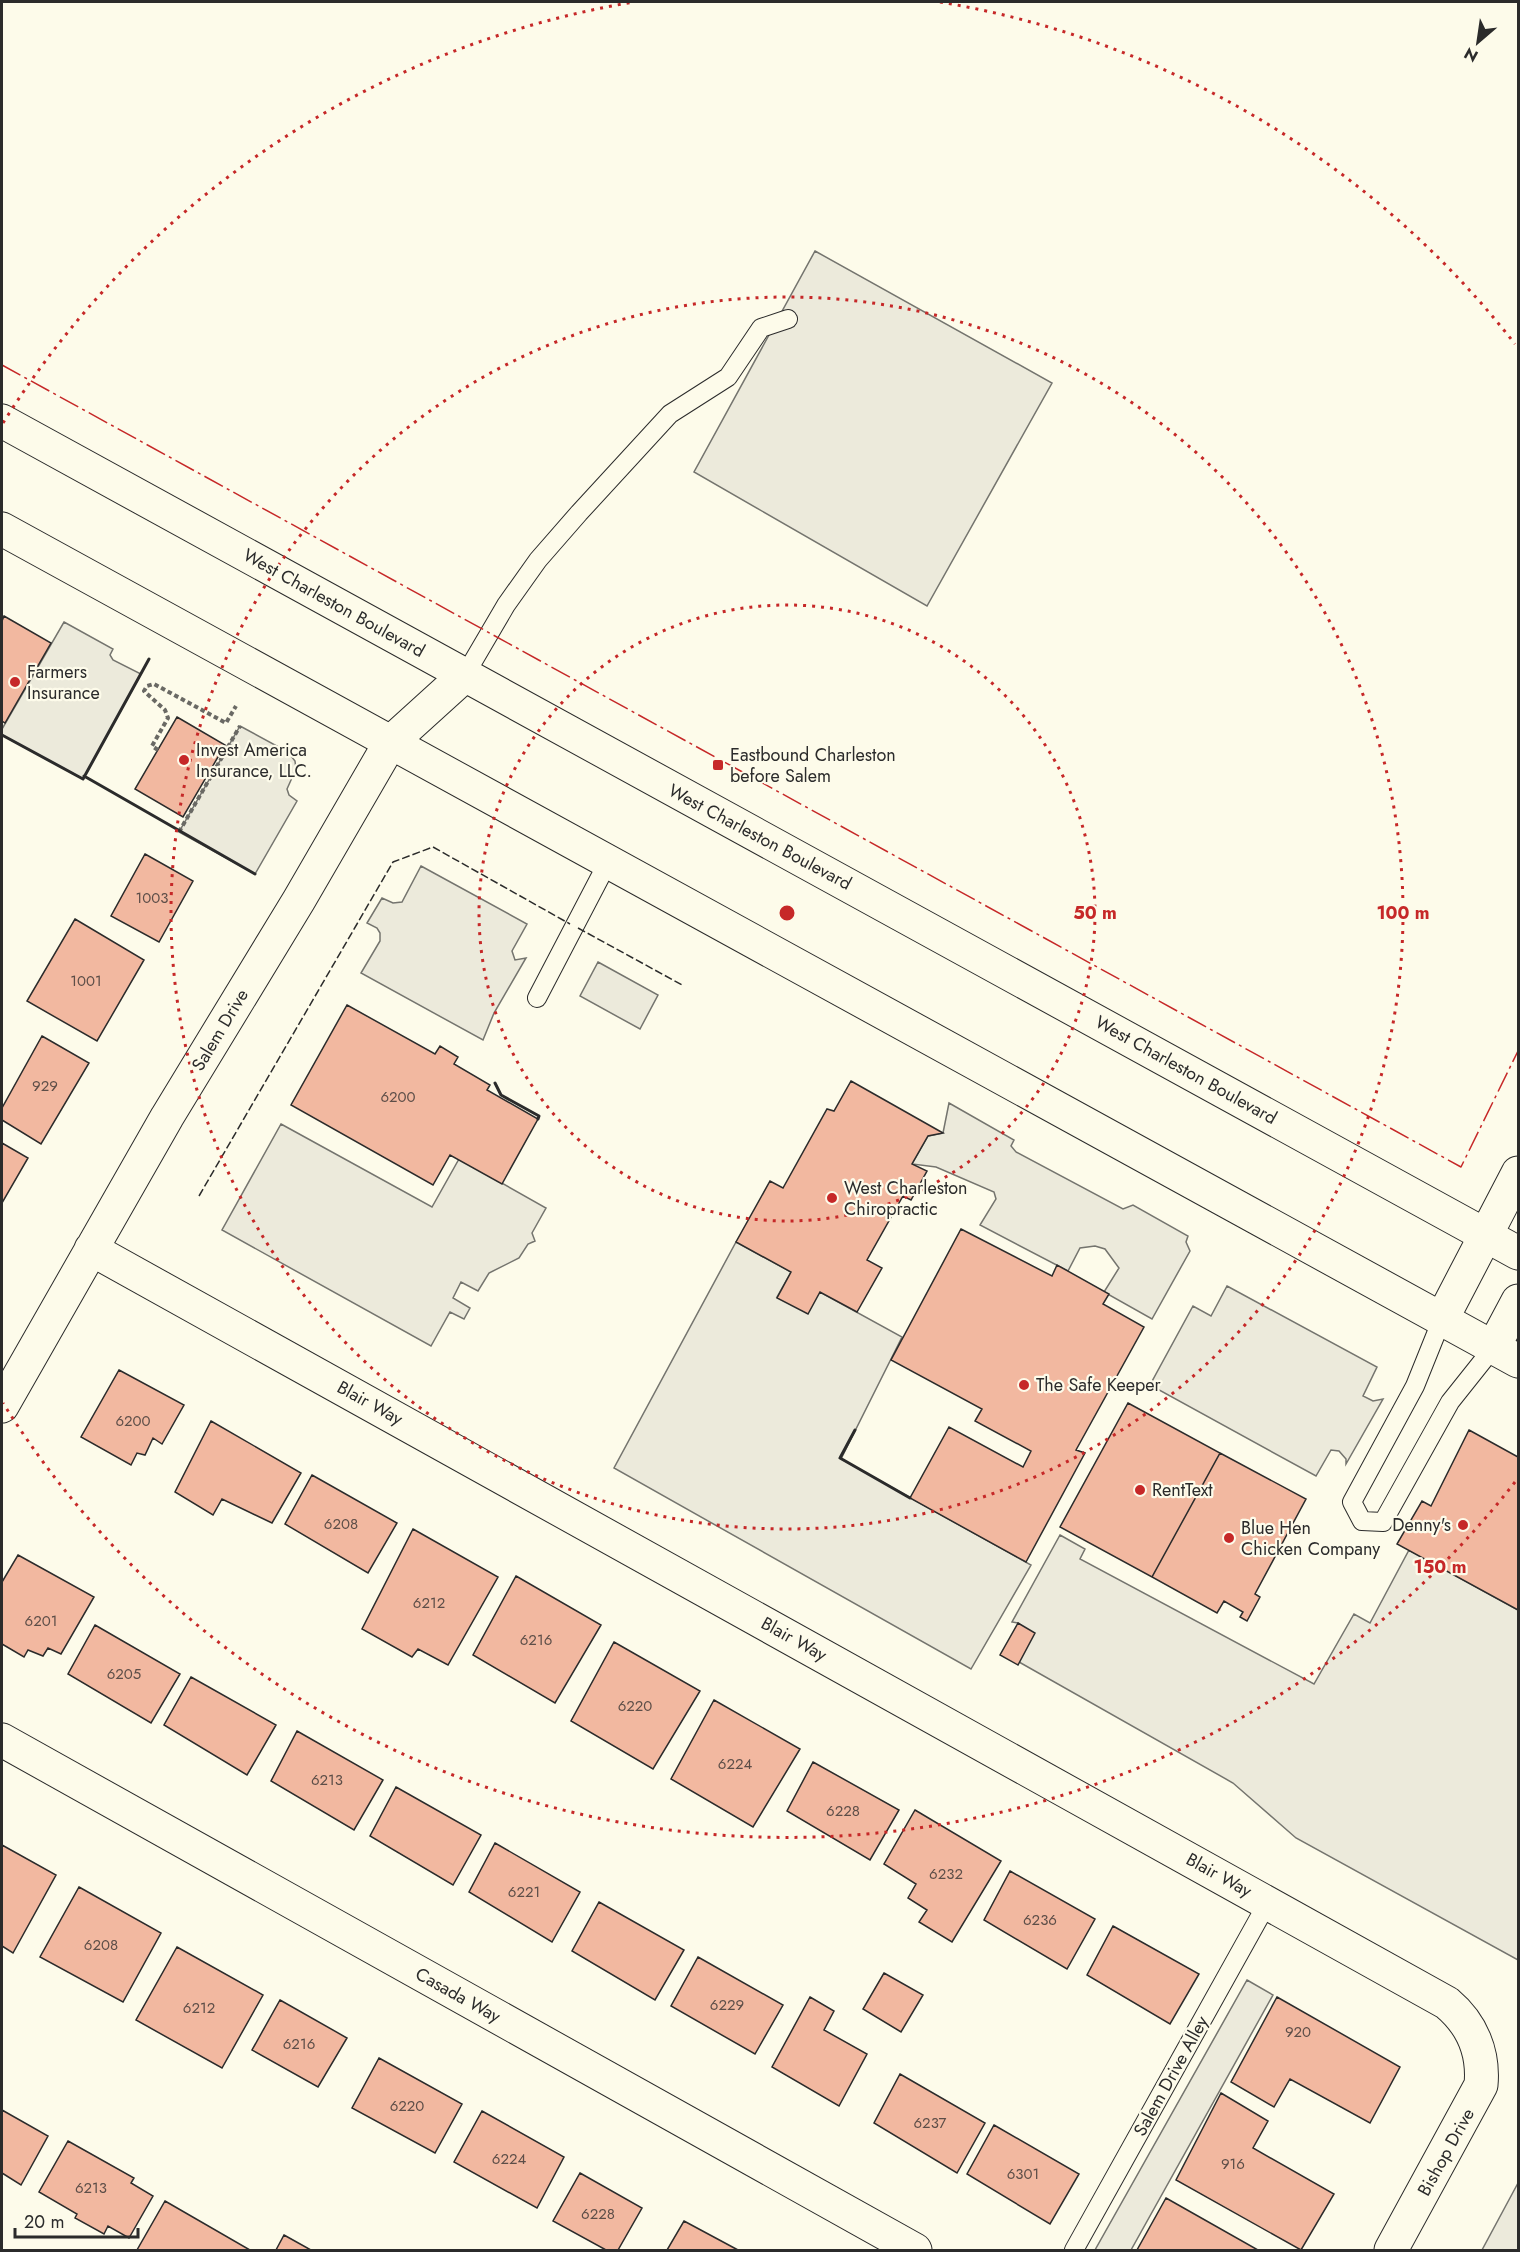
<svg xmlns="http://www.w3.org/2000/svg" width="1520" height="2252" viewBox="0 0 1520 2252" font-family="Jost,sans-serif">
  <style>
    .parking { fill: #eceadb; stroke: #74746e; stroke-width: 1.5 }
    .building { fill: #f2b8a0; stroke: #2b2b2b; stroke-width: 1.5 }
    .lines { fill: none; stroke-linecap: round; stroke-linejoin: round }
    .lane-casing { stroke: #2b2b2b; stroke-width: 20 }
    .street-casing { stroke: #2b2b2b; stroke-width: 35 }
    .secondary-casing { stroke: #2b2b2b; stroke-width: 35 }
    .primary-casing { stroke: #2b2b2b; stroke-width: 35 }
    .path { stroke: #6a6964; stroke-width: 4; stroke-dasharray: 4.5 3; stroke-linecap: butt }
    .lane { stroke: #fdfbea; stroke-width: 18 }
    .street { stroke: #fdfbea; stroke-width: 33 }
    .secondary { stroke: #fdfbea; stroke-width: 33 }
    .primary { stroke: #fdfbea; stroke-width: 33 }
    .fence { stroke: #2b2b2b; stroke-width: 1.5; stroke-dasharray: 8 3; stroke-linecap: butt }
    .wall { stroke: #2b2b2b; stroke-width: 3 }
    .power { stroke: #c62828; stroke-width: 1.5; stroke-dasharray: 21 4.5 3 4.5; stroke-linecap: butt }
    .ring { fill: none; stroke: #c62828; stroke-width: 3; stroke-dasharray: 3 6 }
    .poi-dot { fill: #c62828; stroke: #fdfbea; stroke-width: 2 }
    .labels { text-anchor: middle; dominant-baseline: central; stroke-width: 4.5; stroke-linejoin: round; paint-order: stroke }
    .number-label { font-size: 15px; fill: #5d4e48 }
    .street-label { font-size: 18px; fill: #2b2b2b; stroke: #fdfbea }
    .poi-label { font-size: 18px; fill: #2b2b2b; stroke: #fdfbea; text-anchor: start }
    .centre { fill: #c62828; stroke: #fdfbea; stroke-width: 3 }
    .ring-label { font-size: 18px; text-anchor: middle; font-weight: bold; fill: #c62828; stroke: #fdfbea; stroke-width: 4.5; stroke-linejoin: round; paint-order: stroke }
  </style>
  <rect width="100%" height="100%" fill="#fdfbea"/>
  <path class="parking" d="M815,251L1052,383L927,606L694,472Z
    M64,622L113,649L110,655L113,660L141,674L83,779L2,735V729Z
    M240,726L288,752L295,761L296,769L287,789L289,795L297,801L255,874L179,832Z
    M421,866L527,924L512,951L515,960L526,958L494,1013L483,1040L361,973L380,941V933L377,928L367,923L382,898L393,903L402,902Z
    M598,962L658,995L640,1029L580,996Z
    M949,1103L1014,1140L1011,1146L1016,1152L1123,1209L1133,1205L1188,1236L1186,1242L1190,1251L1152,1319L1104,1292L1119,1268L1105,1249L1095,1246L1080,1248L1068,1271L980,1225L996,1199L994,1192L936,1167L912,1164L928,1136L943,1133Z
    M281,1124L432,1207L459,1159L546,1208L532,1233L535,1241L528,1244L519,1258L489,1273L478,1291L461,1282L453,1298L470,1308L464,1319L450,1312L431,1346L222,1230Z
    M736,1242L791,1272L777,1297L820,1292L902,1337L841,1459L1031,1565L971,1669L614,1468Z
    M1227,1286L1377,1367L1363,1396L1373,1401L1383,1399L1346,1464V1459L1339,1451L1331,1450L1316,1476L1150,1385L1193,1306L1211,1316Z
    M1060,1535L1085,1549L1080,1559L1314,1684L1354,1614L1370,1623L1409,1550L1518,1610V1960L1296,1838L1233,1783L1019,1662L1018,1623L1012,1622Z
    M1247,1980L1273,1995L1131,2250H1095Z
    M1518,2183V2250H1482Z"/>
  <path class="building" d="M4,616L51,643L5,723L2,721V621Z
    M177,717L225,745L183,817L135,789Z
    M145,854L193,881L159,942L111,916Z
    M75,919L144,960L97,1041L27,1001Z
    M347,1005L435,1054L440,1046L458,1057L454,1064L490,1085L487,1090L538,1119L502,1184L450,1155L433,1185L291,1105Z
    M42,1036L89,1063L41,1144L2,1120V1108Z
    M851,1081L943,1133L928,1136L912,1164L927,1171L911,1200L903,1196L867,1260L882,1268L857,1312L820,1292L808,1314L777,1298L791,1272L736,1242L770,1181L783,1188L827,1109L834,1111Z
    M2,1143L28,1158L2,1203Z
    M961,1229L1052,1276L1057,1265L1109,1294L1103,1304L1144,1327L1076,1450L1085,1453L1026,1562L910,1498L949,1427L1023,1467L1031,1451L975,1421L982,1409L891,1360Z
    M119,1370L184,1405L162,1444L153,1438L145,1455L137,1453L131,1465L81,1437Z
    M1128,1403L1220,1453L1152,1577L1060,1527Z
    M211,1421L301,1473L272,1523L222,1499L213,1515L175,1492Z
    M1469,1430L1518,1457V1610L1397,1544L1422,1501L1431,1506Z
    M1220,1453L1306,1499L1255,1594L1260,1597L1247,1621L1240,1617L1243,1612L1224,1601L1217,1613L1152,1577Z
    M312,1475L397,1523L368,1573L285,1524Z
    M413,1529L498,1577L448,1665L418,1649L412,1657L362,1629Z
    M18,1555L94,1597L61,1654L48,1648L43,1656L28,1650L24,1657L2,1644V1582Z
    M516,1576L601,1625L555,1703L473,1655Z
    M1018,1623L1035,1633L1018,1665L1000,1655Z
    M95,1625L180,1674L151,1723L68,1674Z
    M614,1642L700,1691L653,1769L571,1721Z
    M191,1677L276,1725L247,1775L164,1725Z
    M714,1700L800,1749L753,1827L671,1779Z
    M297,1731L383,1780L354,1830L271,1781Z
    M813,1762L899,1810L870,1860L787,1811Z
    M396,1787L481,1835L453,1885L370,1836Z
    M915,1810L1001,1861L952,1942L919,1922L927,1910L908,1898L916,1884L884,1864Z
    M495,1843L580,1892L552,1942L469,1892Z
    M2,1845L56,1875L13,1953L2,1946Z
    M1010,1871L1095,1919L1067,1969L984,1920Z
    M79,1887L161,1933L123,2002L40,1957Z
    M599,1902L684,1950L655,2000L572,1951Z
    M1113,1926L1199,1974L1170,2024L1087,1975Z
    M177,1947L263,1995L222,2068L136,2020Z
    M698,1957L783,2005L755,2054L671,2006Z
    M884,1973L923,1995L901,2032L863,2009Z
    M810,1997L834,2011L824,2030L867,2054L839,2106L772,2067Z
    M1277,1997L1400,2067L1370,2123L1290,2079L1274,2107L1231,2082Z
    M280,2000L347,2038L318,2087L252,2050Z
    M379,2058L462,2104L435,2153L352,2108Z
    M900,2074L985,2123L957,2173L874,2123Z
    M1221,2093L1268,2121L1253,2148L1334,2194L1301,2250L1176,2180Z
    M2,2110L48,2136L21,2185L2,2173Z
    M482,2111L564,2157L537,2208L454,2162Z
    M994,2125L1079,2174L1050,2224L967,2174Z
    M68,2141L134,2178L131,2183L153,2196L129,2238L108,2226L104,2234L75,2218L77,2214L39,2192Z
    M580,2173L642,2208L618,2250H606L553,2221Z
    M1166,2198L1258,2250H1137Z
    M165,2201L250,2250H137Z
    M684,2221L738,2250H667Z
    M284,2235L311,2250H276Z"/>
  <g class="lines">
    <g class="lane-casing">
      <path id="lane" d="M465,675L506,605L538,560L579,513L670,414L728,377L761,328L788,319
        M537,998L608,862
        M1442,1319L1415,1386L1352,1502L1362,1521L1383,1522L1450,1402L1493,1348
        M1074,2250L1268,1902"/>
    </g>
    <g class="street-casing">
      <path id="street" d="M91,1249L1447,2003C1472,2024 1484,2053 1481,2085L1391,2250
        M2,1406L167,1117L299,900L390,743L465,675
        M2,1740L915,2250"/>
    </g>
    <g class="secondary-casing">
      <path id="secondary" d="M1442,1319L1518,1173
        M1493,1348L1518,1301"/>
    </g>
    <g class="primary-casing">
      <path id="primary" d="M2,421L1518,1253
        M2,529L1518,1361"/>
    </g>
    <path class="path" d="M158,750L152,746L168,718L165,710L144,691L147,686L154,684L226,723L236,706
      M179,832L240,726"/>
    <use href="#lane" class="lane"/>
    <use href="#street" class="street"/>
    <use href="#secondary" class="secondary"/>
    <use href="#primary" class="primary"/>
    <path class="fence" d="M578,928L684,986
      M199,1196L393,862L433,847L570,924"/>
    <path class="wall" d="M2,735L83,779L149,659
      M84,776L255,874
      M495,1083L501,1095L539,1116L538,1119
      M855,1430L840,1458L910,1498"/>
    <path class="power" d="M2,365L1461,1167L1518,1051"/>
  </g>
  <g class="ring">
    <circle cx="787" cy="913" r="308"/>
    <circle cx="787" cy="913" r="616"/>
    <path d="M1515 1482A924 924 0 0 1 3 1403M3 423A924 924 0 0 1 634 2M940 2A924 924 0 0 1 1515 344"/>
  </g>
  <g class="poi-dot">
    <circle cx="15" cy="682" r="6"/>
    <circle cx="184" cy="760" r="6"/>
    <rect x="712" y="759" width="12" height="12" rx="3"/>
    <circle cx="832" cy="1198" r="6"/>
    <circle cx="1024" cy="1385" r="6"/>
    <circle cx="1140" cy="1490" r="6"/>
    <circle cx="1463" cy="1525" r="6"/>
    <circle cx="1229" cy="1538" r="6"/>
  </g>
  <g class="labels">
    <g class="number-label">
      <text x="152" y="898">1003</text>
      <text x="86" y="981">1001</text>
      <text x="45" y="1086">929</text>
      <text x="398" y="1097">6200</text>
      <text x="133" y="1421">6200</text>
      <text x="341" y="1524">6208</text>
      <text x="429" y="1603">6212</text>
      <text x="41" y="1621">6201</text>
      <text x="536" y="1640">6216</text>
      <text x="124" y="1674">6205</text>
      <text x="635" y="1706">6220</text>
      <text x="735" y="1764">6224</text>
      <text x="327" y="1780">6213</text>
      <text x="843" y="1811">6228</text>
      <text x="946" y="1874">6232</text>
      <text x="524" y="1892">6221</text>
      <text x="1040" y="1920">6236</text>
      <text x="101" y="1945">6208</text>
      <text x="727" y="2005">6229</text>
      <text x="199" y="2008">6212</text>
      <text x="1298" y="2032">920</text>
      <text x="299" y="2044">6216</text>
      <text x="407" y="2106">6220</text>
      <text x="930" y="2123">6237</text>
      <text x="509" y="2159">6224</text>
      <text x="1233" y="2164">916</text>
      <text x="1023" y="2174">6301</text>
      <text x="91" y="2188">6213</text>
      <text x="598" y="2214">6228</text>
    </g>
    <g class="street-label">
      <text transform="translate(334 603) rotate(29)">West Charleston Boulevard</text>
      <text transform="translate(760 837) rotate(28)">West Charleston Boulevard</text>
      <text transform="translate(220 1030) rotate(-59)">Salem Drive</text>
      <text transform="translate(1186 1070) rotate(29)">West Charleston Boulevard</text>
      <text transform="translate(370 1403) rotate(29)">Blair Way</text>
      <text transform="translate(794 1639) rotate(29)">Blair Way</text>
      <text transform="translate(1219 1875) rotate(29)">Blair Way</text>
      <text transform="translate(458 1995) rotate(29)">Casada Way</text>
      <text transform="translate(1171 2076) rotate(-61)">Salem Drive Alley</text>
      <text transform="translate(1446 2152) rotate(-61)">Bishop Drive</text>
    </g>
    <g class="poi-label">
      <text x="27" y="672">Farmers<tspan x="27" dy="21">Insurance</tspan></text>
      <text x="196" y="750">Invest America<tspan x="196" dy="21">Insurance, LLC.</tspan></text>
      <text x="730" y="755">Eastbound Charleston<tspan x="730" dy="21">before Salem</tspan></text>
      <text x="844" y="1188">West Charleston<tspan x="844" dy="21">Chiropractic</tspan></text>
      <text x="1036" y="1385">The Safe Keeper</text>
      <text x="1152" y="1490">RentText</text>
      <text x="1451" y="1525" text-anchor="end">Denny's</text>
      <text x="1241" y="1528">Blue Hen<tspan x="1241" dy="21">Chicken Company</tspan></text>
    </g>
  </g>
  <circle cx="787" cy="913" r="9" class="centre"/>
  <g class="ring-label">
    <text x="1095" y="919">50 m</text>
    <text x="1403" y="919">100 m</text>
    <text x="1440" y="1573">150 m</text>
  </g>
  <rect width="1520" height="2252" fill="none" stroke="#2b2b2b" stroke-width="6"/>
  <g transform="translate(1478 42) rotate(209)" stroke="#fdfbea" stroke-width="4.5" paint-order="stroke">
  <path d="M0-4.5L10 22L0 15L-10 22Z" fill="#2b2b2b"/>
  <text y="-9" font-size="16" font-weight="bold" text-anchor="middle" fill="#2b2b2b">N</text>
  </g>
  <path d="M15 2228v9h123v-9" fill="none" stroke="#2b2b2b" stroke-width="3"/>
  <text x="24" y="2228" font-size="18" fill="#2b2b2b" stroke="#fdfbea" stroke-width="4.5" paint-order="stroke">20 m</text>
</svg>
